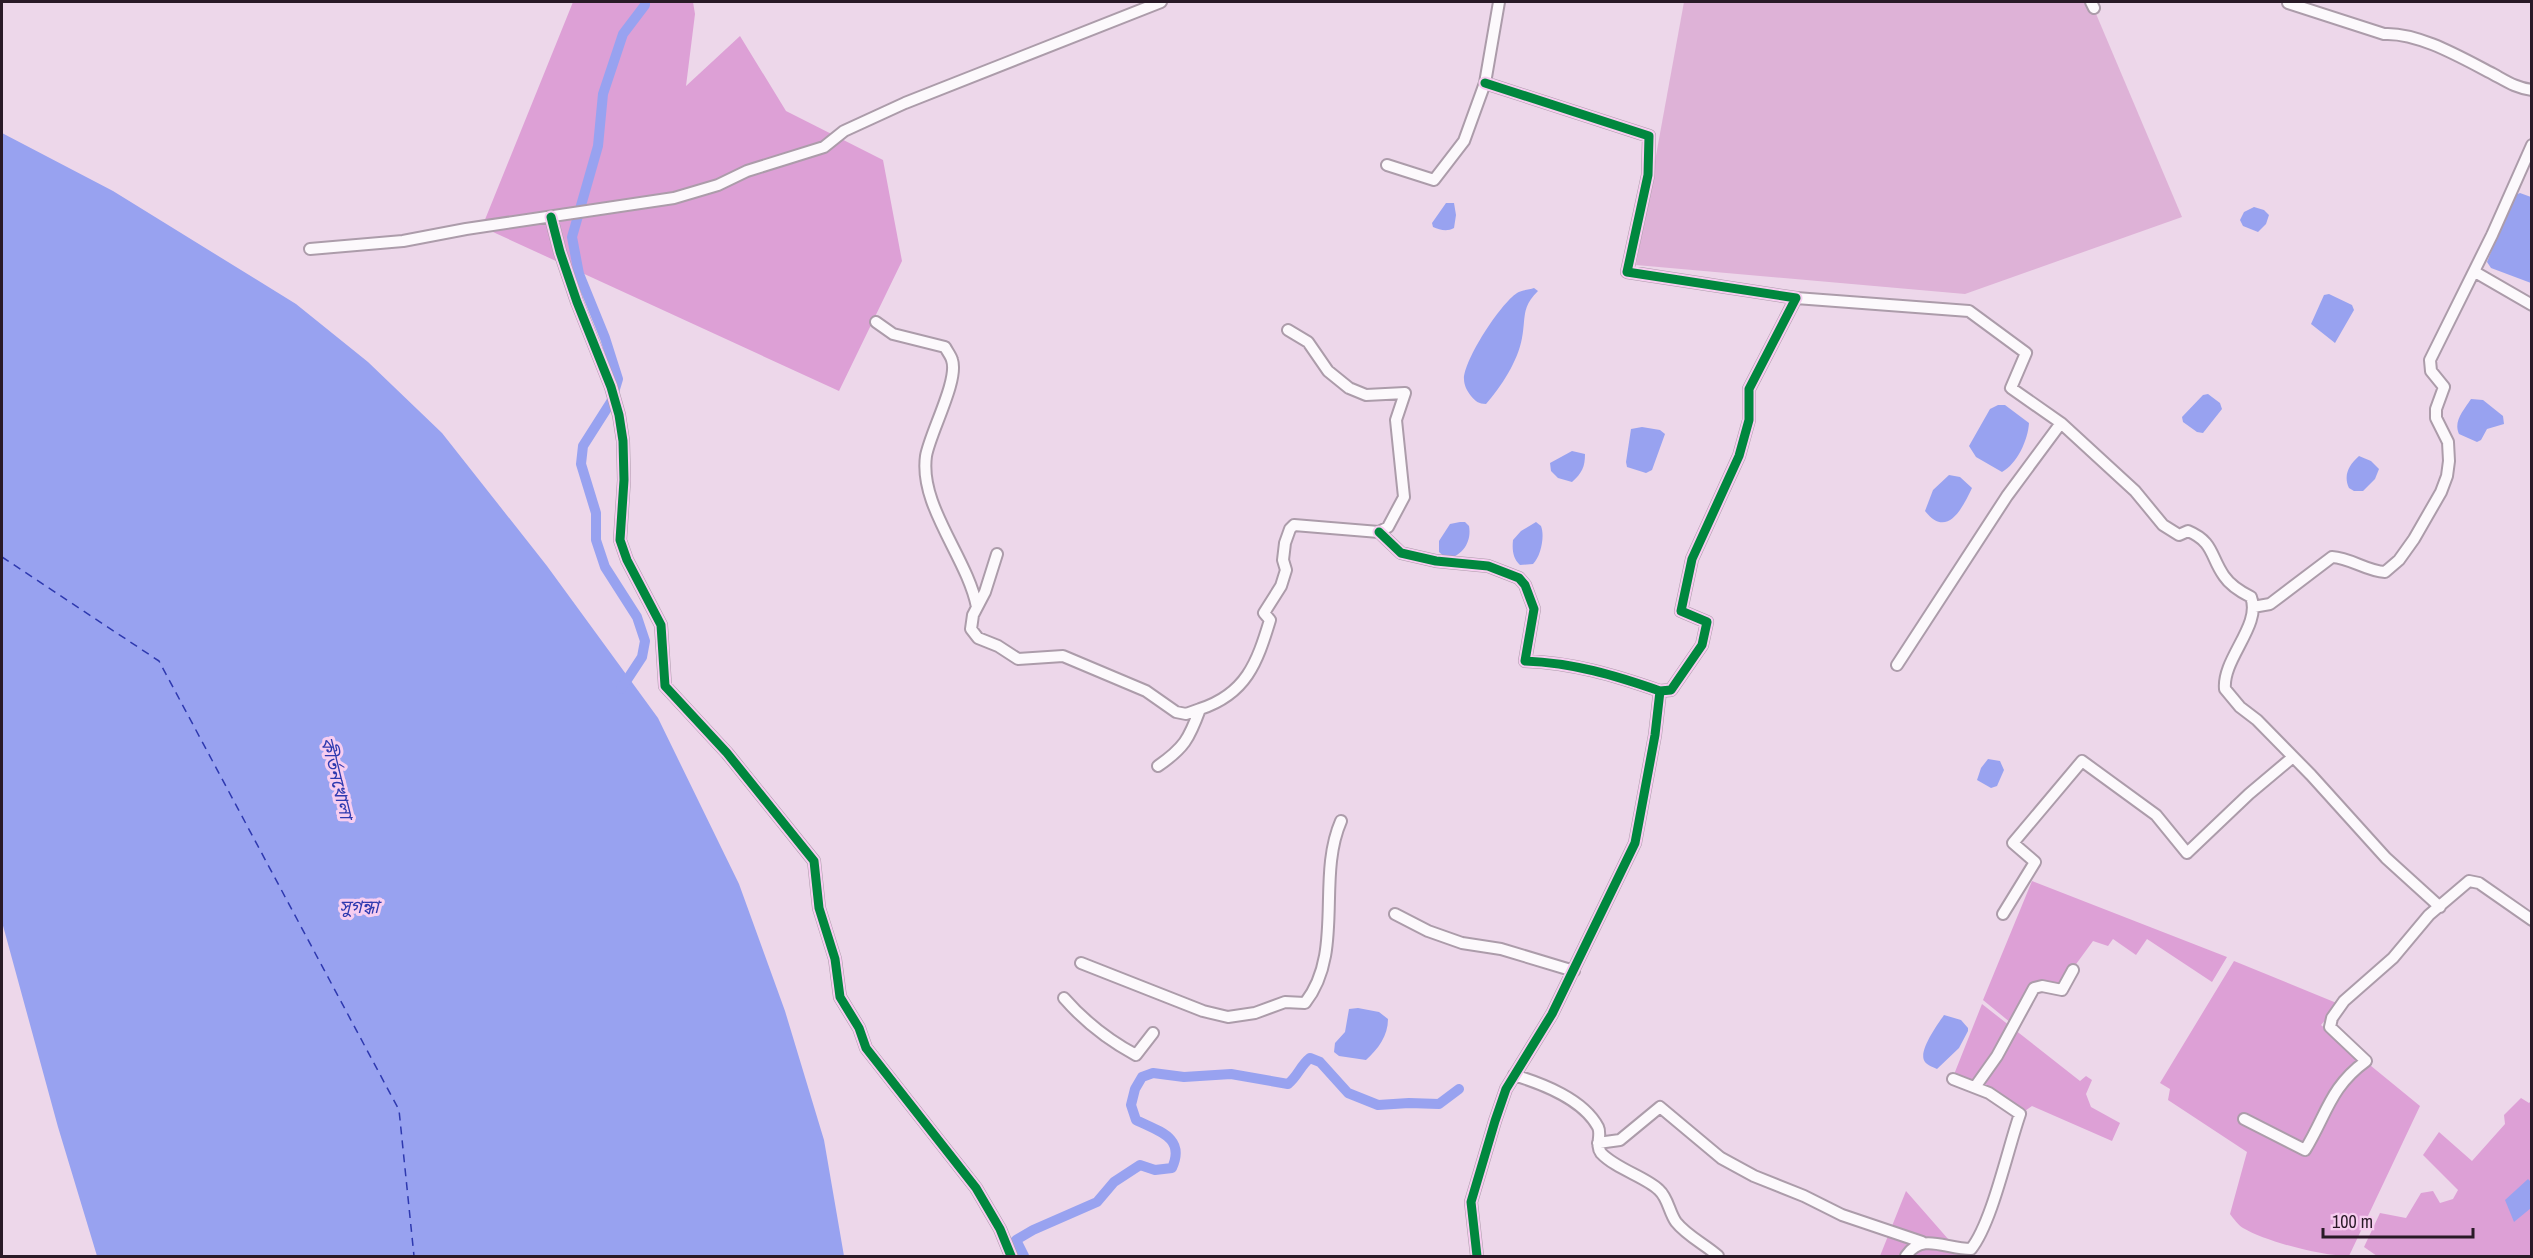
<svg xmlns="http://www.w3.org/2000/svg" width="2533" height="1258" viewBox="0 0 2533 1258" font-family="'Archivo Narrow','Noto Sans Bengali',sans-serif">
  <style>
    .green { fill: #deb2d7 }
    .forest { fill: #dda0d6 }
    .water { fill: #98a2f0 }
    .lines { fill: none; stroke-linecap: round; stroke-linejoin: round }
    .canal { stroke: #98a2f0; stroke-width: 10 }
    .ferry { stroke: #2e39af; stroke-width: 1.5; stroke-dasharray: 8 6; stroke-linecap: butt }
    .minor-casing { stroke: #ac9caa; stroke-width: 14 }
    .minor { stroke: #fcf9fc; stroke-width: 10 }
    .cycleway-casing { stroke: #f7cdf0; stroke-width: 13 }
    .cycleway { stroke: #00873e; stroke-width: 9 }
    .labels { text-anchor: middle; dominant-baseline: central; stroke-width: 6; stroke-linejoin: round; paint-order: stroke }
    .water-label { font-size: 18px; font-style: italic; fill: #2e39af; stroke: #f7cdf0 }
  </style>
  <rect width="100%" height="100%" fill="#edd7ea"/>
  <path class="green" d="M1684,2H2091L2182,217L1965,294L1636,265Z"/>
  <path class="forest" d="M573,2H693L695,14L686,86L740,36L786,111L883,160L902,261L839,391L482,227Z
    M2032,881L2227,957L2212,982L2147,939L2136,955L2113,939L2108,946L2093,941L2060,986L2042,982H2035L2011,1023L1983,1000Z
    M2234,961L2339,1004L2321,1025L2420,1106L2349,1256C2322,1256 2267,1242 2243,1228C2238,1225 2234,1219 2230,1214L2247,1152L2168,1100L2170,1089L2160,1083Z
    M1982,1004L2080,1081L2086,1076L2092,1080L2086,1094L2091,1107L2120,1123L2112,1141L2032,1106L2022,1113L1953,1077Z
    M2521,1098L2529,1103L2531,1101V1256H2377L2364,1247L2380,1213L2406,1218L2421,1193L2433,1191L2440,1203L2453,1199L2458,1190L2423,1155L2439,1132L2472,1161L2505,1124L2504,1115Z
    M1906,1191L1963,1256H1880Z"/>
  <path class="water" d="M2,133L113,191L296,304L368,362L442,433L547,566L658,718L739,884L785,1011L824,1140L844,1256H97L58,1127L2,922Z
    M2520,193L2531,197V283L2491,268L2487,262L2513,196Z
    M1446,203H1454L1456,215L1454,228C1447,232 1440,230 1433,227L1432,223Z
    M2254,207L2264,210L2269,215L2266,224L2258,232L2243,226L2240,220L2244,212Z
    M1534,288L1538,291C1521,308 1526,317 1522,338C1518,361 1501,387 1486,404C1479,404 1475,401 1471,396C1467,391 1464,385 1464,379C1464,360 1500,304 1517,293C1521,290 1529,290 1534,288Z
    M2329,294L2352,305L2354,310L2335,343L2311,324L2324,295Z
    M2208,394L2220,403L2222,409L2203,433L2197,432L2183,422L2182,417L2203,395Z
    M2471,399L2483,400L2503,416L2504,424L2487,429L2481,440L2477,442L2459,434C2453,421 2464,410 2471,399Z
    M1998,405H2005L2029,423C2028,440 2017,464 2002,472L1976,457L1969,446L1990,409Z
    M1642,427L1660,430L1665,434L1652,470L1646,473L1627,467L1626,462L1631,429Z
    M1572,451L1585,454C1585,467 1582,473 1572,482L1558,478L1551,471L1550,463Z
    M2359,456L2371,461L2379,469L2375,479L2363,491H2354L2349,488C2343,475 2349,465 2359,456Z
    M1949,475L1960,477L1972,488C1962,509 1947,539 1925,511L1933,490Z
    M1460,522H1465L1469,526C1472,542 1462,556 1447,559L1439,552V541L1450,524Z
    M1536,522L1541,526C1545,536 1541,556 1533,564L1520,565C1513,559 1512,550 1513,540L1521,531Z
    M1988,759L2000,761L2004,770L1997,786L1991,788L1977,780L1981,768Z
    M1358,1008L1379,1012L1388,1019C1388,1036 1378,1049 1366,1060L1339,1056L1334,1052L1335,1043L1345,1032L1349,1009Z
    M1944,1015L1961,1020L1968,1028V1031L1959,1048L1937,1069C1933,1067 1927,1065 1925,1062C1917,1052 1938,1024 1944,1015Z
    M2528,1179L2531,1182V1208L2514,1222L2505,1200Z"/>
  <g class="lines">
    <path class="canal" d="M621,689L642,657L645,641L637,617L605,567L596,540V513L581,464L583,446L611,402L618,379L605,338L579,274L572,237L598,146L603,94L623,34L645,5V2
      M1024,1256L1016,1240L1033,1230L1097,1202L1114,1182L1140,1165L1155,1170L1172,1168C1186,1137 1158,1131 1136,1120L1131,1105L1135,1089L1142,1077L1153,1073L1184,1077L1231,1074L1288,1084C1298,1076 1300,1066 1310,1058L1320,1062L1348,1093L1378,1105L1409,1103L1439,1104L1459,1089"/>
    <path class="ferry" d="M2,557L159,661L399,1110L414,1256"/>
    <g class="minor-casing">
      <path id="minor" d="M2091,2L2094,8
        M2288,3L2384,34C2418,32 2462,58 2493,74C2506,81 2516,88 2532,90
        M1485,83L1649,136L1648,175L1627,272L1796,298L1749,389V420L1739,456L1692,559L1681,611L1707,622L1702,645L1671,690L1660,691
        M1387,165L1434,180L1464,141L1485,83L1499,2
        M551,217L560,252L577,302L611,387L619,415L623,441L624,480L620,540L627,560L661,625L665,686L727,753L814,861L819,908L835,959L840,997L859,1028L866,1048L976,1188L1000,1229L1011,1256
        M310,249L403,241L466,229L674,198L718,185L747,171L824,147L844,131L905,103L1161,2
        M2475,272L2532,305
        M1796,298L1969,311L2026,353L2011,388L2061,423L2007,496L1897,665
        M876,322L893,334L945,347C947,351 951,356 952,360C959,380 930,433 926,456C919,506 967,557 977,607
        M2061,423L2135,491L2163,525L2179,535L2188,531C2214,542 2210,556 2224,576C2230,585 2241,592 2251,597C2262,625 2222,659 2225,689L2240,707L2257,720L2311,775L2386,858L2440,907
        M1379,532L1401,553L1436,561L1488,566L1519,578L1525,585L1534,609L1525,661C1574,663 1614,675 1660,691L1655,735L1635,843L1552,1014L1506,1089L1495,1121L1471,1202L1477,1256
        M997,554L985,592L973,615L971,629L978,638L998,646L1018,659L1063,656L1146,691L1176,712L1186,714L1200,709
        M2253,607L2270,604L2332,557C2351,558 2366,571 2385,572L2399,560L2414,539L2441,492L2447,476L2449,461L2448,442L2436,418V409L2444,387L2431,371L2430,360L2492,235L2532,145
        M1158,766C1184,748 1189,739 1200,709C1246,694 1257,663 1270,620L1264,613L1281,586L1286,570L1283,560L1285,543L1290,529L1294,525L1379,532L1388,527L1404,497L1396,420L1405,393L1366,395L1349,388L1328,371L1308,342L1288,330
        M1395,914L1428,931L1462,943L1501,949L1574,971
        M2003,914L2035,862L2013,843L2082,761L2156,815L2187,853L2249,794L2293,757
        M1081,963L1203,1011L1228,1017L1255,1013L1285,1002L1305,1003C1345,952 1316,878 1341,821
        M1064,998C1085,1022 1108,1040 1136,1055L1153,1033
        M1514,1075C1543,1084 1583,1099 1598,1127C1602,1135 1595,1145 1601,1153C1616,1169 1646,1177 1659,1190C1668,1198 1669,1212 1676,1222C1687,1236 1706,1245 1718,1256
        M1975,1087L1997,1056L2034,988L2042,986L2062,990L2073,970
        M2244,1119L2305,1150C2327,1114 2330,1087 2366,1061L2330,1027L2332,1018L2344,1001L2393,958L2429,915L2469,881L2479,883L2532,920
        M1598,1143L1620,1140L1660,1107L1721,1158L1754,1176L1804,1196L1842,1215L1922,1242
        M1906,1256C1922,1232 1945,1249 1971,1249C1992,1223 2008,1148 2020,1114L1989,1093L1953,1079"/>
    </g>
    <use href="#minor" class="minor"/>
    <g class="cycleway-casing">
      <path id="cycleway" d="M1485,83L1649,136L1648,175L1627,272L1796,298L1749,389V420L1739,456L1692,559L1681,611L1707,622L1702,645L1671,690L1660,691
        M551,217L560,252L577,302L611,387L619,415L623,441L624,480L620,540L627,560L661,625L665,686L727,753L814,861L819,908L835,959L840,997L859,1028L866,1048L976,1188L1000,1229L1011,1256
        M1379,532L1401,553L1436,561L1488,566L1519,578L1525,585L1534,609L1525,661C1574,663 1614,675 1660,691L1655,735L1635,843L1552,1014L1506,1089L1495,1121L1471,1202L1477,1256"/>
    </g>
    <use href="#cycleway" class="cycleway"/>
  </g>
  <g class="labels">
    <g class="water-label">
      <text transform="translate(337 778) rotate(76)">কীর্তনখোলা</text>
      <text x="359" y="906">সুগন্ধা</text>
    </g>
  </g>
  <rect width="2533" height="1258" fill="none" stroke="#291a27" stroke-width="6"/>
  <path d="M2323 1228v9h150v-9" fill="none" stroke="#291a27" stroke-width="3"/>
  <text x="2332" y="1228" font-size="18" fill="#291a27" stroke="#f7cdf0" stroke-width="4.5" paint-order="stroke">100 m</text>
</svg>
